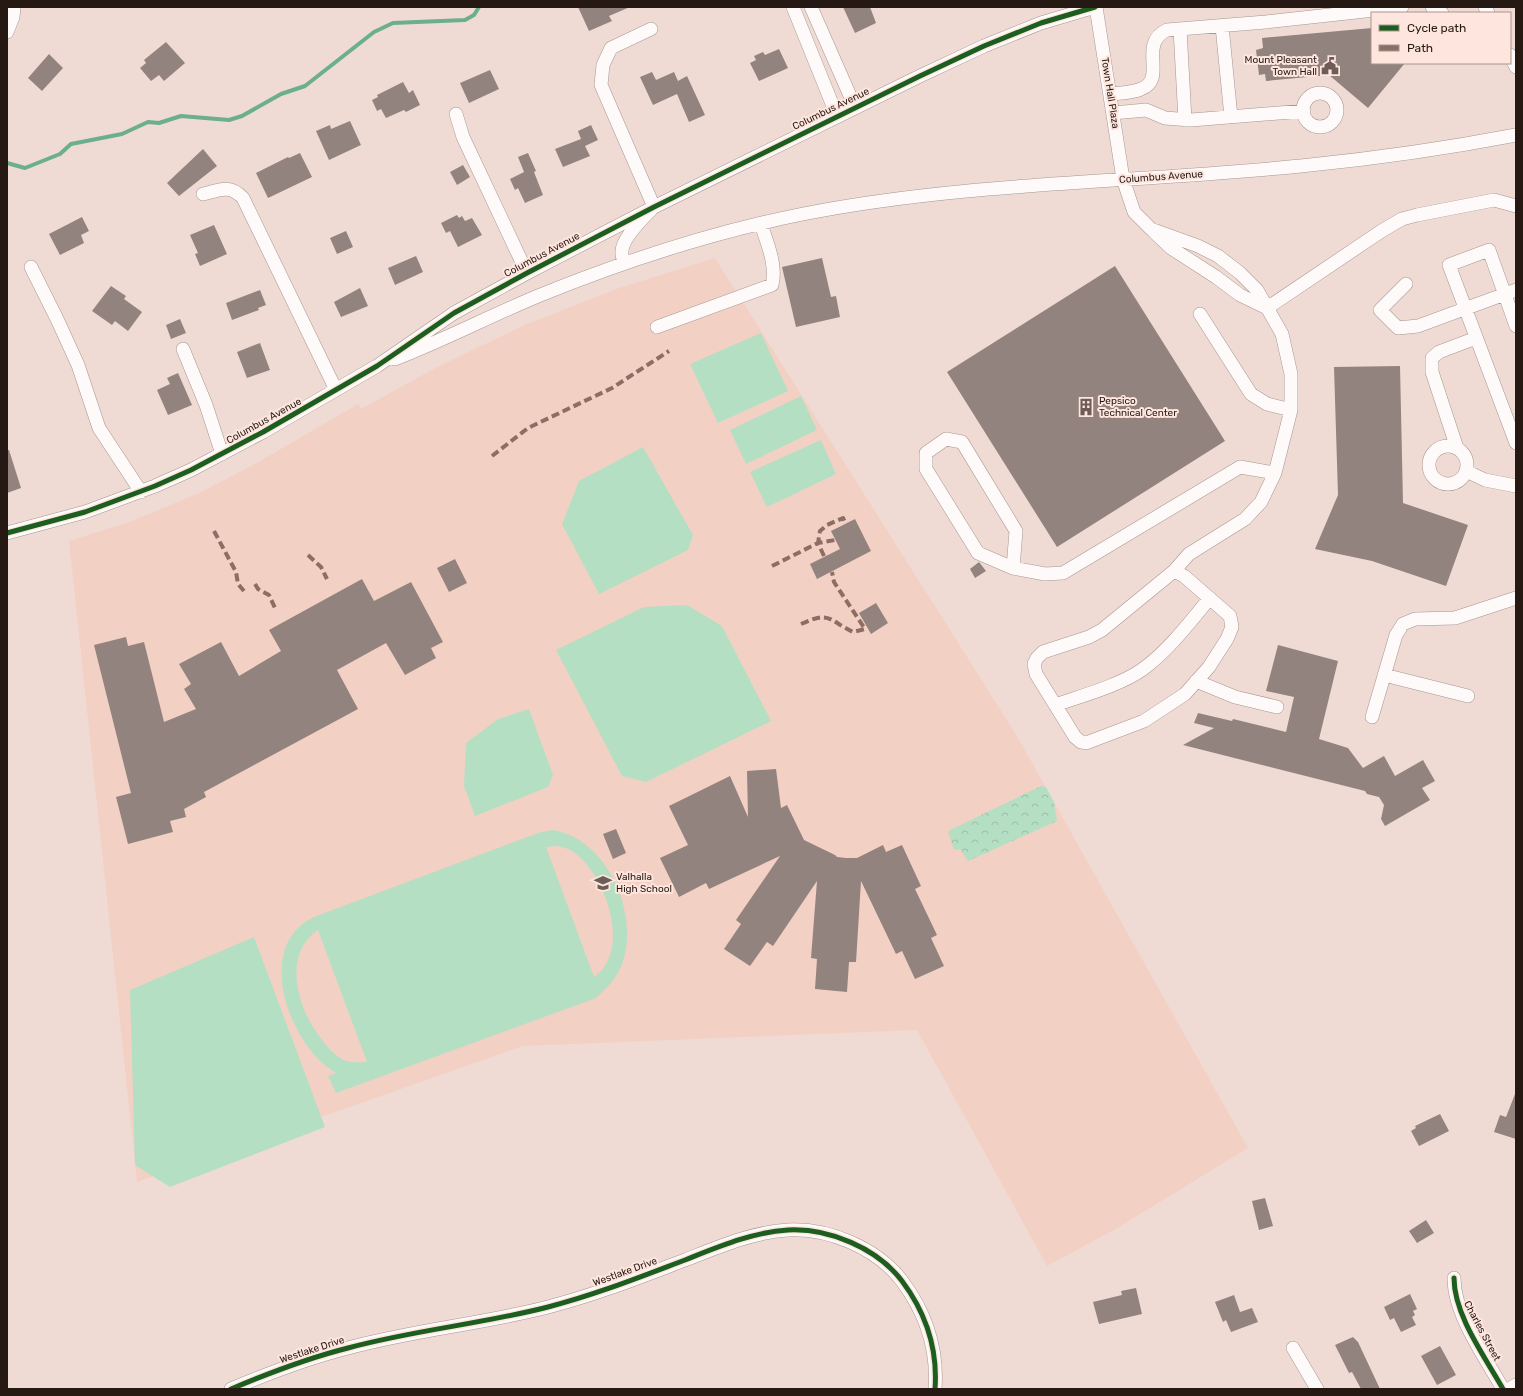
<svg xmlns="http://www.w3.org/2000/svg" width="1523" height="1396" viewBox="0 0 1523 1396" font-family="Rubik,sans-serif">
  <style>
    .built { fill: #f3d0c4 }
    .grass { fill: #b5dfc3; fill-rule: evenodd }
    .forest { fill: url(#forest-crowns) }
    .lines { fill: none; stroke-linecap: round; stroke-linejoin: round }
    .stream { stroke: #6baf8e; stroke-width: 4 }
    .building { fill: #92837e }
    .minor-casing { stroke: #a69690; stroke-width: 14 }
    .minor { stroke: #fdfaf9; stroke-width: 13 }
    .quiet { stroke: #8d6e63; stroke-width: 4; stroke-dasharray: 8 4; stroke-linecap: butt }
    .cycleway-casing { stroke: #fee6de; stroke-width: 8 }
    .cycleway { stroke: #1b5e20; stroke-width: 5 }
    .labels { text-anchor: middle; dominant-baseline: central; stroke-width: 4; stroke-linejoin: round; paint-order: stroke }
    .poi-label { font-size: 10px; fill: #261813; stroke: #fee6de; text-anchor: start }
    .street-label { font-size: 10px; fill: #261813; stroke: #fee6de }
  </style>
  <defs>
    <pattern id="forest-crowns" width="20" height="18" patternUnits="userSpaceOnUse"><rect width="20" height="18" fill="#b5dfc3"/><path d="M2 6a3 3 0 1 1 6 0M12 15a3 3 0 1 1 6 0" fill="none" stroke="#9cbfa7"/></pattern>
  </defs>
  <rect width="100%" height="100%" fill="#f0dbd4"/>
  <path class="built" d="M715,258L1017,736L1248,1148L1114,1230L1047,1266L917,1030L523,1046L137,1182L69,541L129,522L199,493L253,465L358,404L361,409L437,367L527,324L619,288Z"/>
  <path class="grass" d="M761,333L788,391L718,423L690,364Z
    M801,396L817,430L746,464L730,430Z
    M821,440L836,474L767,507L750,472Z
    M643,447L693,535L688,550L599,594L562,524L579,481Z
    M687,605L722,626L771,721L646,782L622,776L556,650L644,607Z
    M529,709L553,775L548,787L475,816L464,786L466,743L498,719Z
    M553,830C607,839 639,912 623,961C618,977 608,987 596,998L336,1093L328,1076L336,1073C290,1047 252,946 314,917L541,832ZM557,846C562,847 567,848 572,851C602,871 625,931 606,964C603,970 599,973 594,977L546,847ZM318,930L367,1062C360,1062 352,1063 346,1061C336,1057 329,1049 323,1041C299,1013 280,955 318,930Z
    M254,937L325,1127L170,1187L135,1165L130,990Z"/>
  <path class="forest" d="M1041,786L1046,787L1054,802L1057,821L968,861L960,849L954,850L948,831Z"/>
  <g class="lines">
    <path class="stream" d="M7,163L25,168L60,154L71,144L122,134L148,122L159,123L181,116L229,120L242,116L281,94L305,86L374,32L393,23L465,20L474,15L479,7"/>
  </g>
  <path class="building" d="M578,7H630L609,16L612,21L589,31Z
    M843,7H870L876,23L855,33Z
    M1372,28V63H1405L1368,108L1329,75L1266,81L1265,74L1259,75L1256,50L1263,48L1262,38Z
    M166,42L185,63L164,81L159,75L151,81L140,68L146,63L144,60Z
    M779,49L788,68L759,81L750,63L756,60L754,56L763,52L765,55Z
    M49,54L63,68L42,91L28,78Z
    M490,70L499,89L469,103L460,83Z
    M652,72L656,80L674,72L678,81L687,76L705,115L689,122L677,94L653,105L640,77Z
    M403,82L409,93L413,90L420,105L406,112L404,110L386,118L381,109L377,111L372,100L378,97L377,95Z
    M350,121L361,145L329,160L316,131L330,125L331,129Z
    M591,125L598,140L585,146L590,156L563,167L555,149L581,139L578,131Z
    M203,149L217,166L179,196L167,183Z
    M300,153L312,177L268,198L256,173L288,157L289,158Z
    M528,153L536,171L534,172L543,195L525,203L518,188L515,190L510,179L524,172L518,157Z
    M463,165L470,177L457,185L450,172Z
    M457,215L459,218L462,216L465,221L472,218L482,235L458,247L450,231L446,233L441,223Z
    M82,217L89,231L81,235L84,243L60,255L49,234Z
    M214,225L227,254L200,266L195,254L198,253L190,235Z
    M346,231L353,247L337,254L330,238Z
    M416,256L423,272L395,285L388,268Z
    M822,258L831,297L836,296L840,317L796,327L782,267Z
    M1115,266L1225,441L1057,547L947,372Z
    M111,286L126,296L124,299L142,312L128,331L115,321L112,325L92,311Z
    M360,288L368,306L341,317L334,302Z
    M260,290L266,305L258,308L259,310L232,320L226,303Z
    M180,319L186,333L171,339L166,325Z
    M260,343L270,370L247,378L237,352Z
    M1400,366L1403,503L1468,525L1446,586L1372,561L1315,549L1338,495L1334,367Z
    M178,373L192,405L168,415L157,390L170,384L167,378Z
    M7,450H9L21,488L7,493Z
    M855,519L871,551L817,579L810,564L840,549L831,531Z
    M455,559L467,583L449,592L437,568Z
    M979,562L986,571L975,578L970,569Z
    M362,579L374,601L411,582L443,642L431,648L436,658L405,675L386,643L337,670L358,709L204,792L206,797L184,809L186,817L170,821L173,832L128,844L116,797L131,793L94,645L126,637L128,646L144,642L164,722L196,709L184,689L191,684L179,664L221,642L239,676L281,651L269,630Z
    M876,603L888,623L871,634L859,613Z
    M1278,645L1338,661L1319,739L1348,748L1363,768L1384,756L1395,776L1423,760L1435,781L1422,788L1430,800L1385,826L1381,819L1384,805L1379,797L1367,794L1365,791L1183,745L1214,728L1194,723L1198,713L1232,721L1233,719L1286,732L1294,697L1266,691Z
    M776,769L781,808L787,805L804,840L835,855L837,857L846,858H857L883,845L886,852L902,845L921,886L915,889L937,935L931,938L944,966L915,979L902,951L896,954L861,881L856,962H849L847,992L815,989L817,959L811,958L817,881L773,946L767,942L750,966L724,949L741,924L736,920L780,856L709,889L706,883L679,897L660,858L688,845L669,806L730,776L748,817L747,771Z
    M616,829L626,853L613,859L603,834Z
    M1515,1094H1516V1139L1494,1132L1500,1115L1506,1117Z
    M1440,1114L1449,1131L1419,1146L1411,1131L1416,1128L1415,1126Z
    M1265,1198L1273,1226L1259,1230L1252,1201Z
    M1426,1220L1434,1233L1417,1243L1409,1231Z
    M1136,1288L1142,1314L1099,1324L1093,1302L1122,1295L1121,1291Z
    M1410,1294L1417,1309L1413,1311L1415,1315L1412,1317L1416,1325L1401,1332L1394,1318L1390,1320L1384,1307Z
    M1234,1295L1240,1312L1252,1308L1258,1322L1231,1332L1226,1320L1223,1322L1215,1302Z
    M1353,1337L1358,1342L1380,1389H1361L1352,1372L1349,1373L1335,1345Z
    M1440,1346L1456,1375L1437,1385L1421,1356Z"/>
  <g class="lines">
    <g class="minor-casing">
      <path id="minor" d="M793,7L837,116
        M811,7L855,107
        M1096,7L1123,179L1134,212L1151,229L1198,246L1218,256L1240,273L1257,290L1282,334L1291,374V410L1275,473L1261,502L1245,519L1189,554L1174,571
        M1432,7L1442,13
        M1485,7L1488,13
        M1222,26L1231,117
        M1180,29L1185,120
        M7,32L13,17L14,7
        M1510,55L1516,67
        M1303 110a17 17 0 1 1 34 0a17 17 0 1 1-34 0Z
        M1110,94C1120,93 1132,93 1141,89C1168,79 1137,44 1167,30L1266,22L1402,7
        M1113,113L1146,110L1165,118L1191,120L1304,111
        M456,114L463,137L527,273
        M203,194C220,190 229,184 243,198L336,390
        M1154,232L1171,248L1216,277L1240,295L1267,308L1383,230L1402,219L1417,215L1494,200L1516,206
        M625,263C624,261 622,257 622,254C620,239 644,217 654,207L601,85L603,65L611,48L651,29
        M31,267L57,319L78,365L99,428L141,492
        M1406,284L1380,310L1398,328L1418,326L1516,290
        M1200,314L1251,394L1267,404L1291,410
        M1516,326L1489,250L1449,265L1516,443
        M657,327L772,285C777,265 767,243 761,224
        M183,349L206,405L222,454
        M395,359C444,340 490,316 538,296C624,261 713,232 803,214C970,181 1141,183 1310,165C1379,158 1448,148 1516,135
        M1429 465a19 19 0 1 1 38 0a19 19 0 1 1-38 0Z
        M1457,448L1432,372V358L1439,352L1476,338
        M1466,471L1485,480L1516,486
        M7,533L85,512L155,486L191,470L263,432L377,366L454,313L527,273L654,207L920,76L984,46L1041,23L1095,7
        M1013,568L1016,531L962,442L946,439L926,453V469L978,553L1013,568L1045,574L1063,573L1240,467L1275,473
        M1174,571L1184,576L1230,616L1232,627L1227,639L1209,667L1185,694L1144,721L1086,743L1081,742L1075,737L1036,674L1034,664L1037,658L1043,652L1089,637L1102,630Z
        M1384,675L1468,696
        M1196,681L1235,697L1277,707
        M1055,705C1081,696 1121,685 1143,669C1169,650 1189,623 1210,598
        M1372,717L1396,635L1403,624L1415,619L1455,618L1516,598
        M1454,1278C1454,1315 1485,1357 1503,1389
        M1293,1348L1317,1389
        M231,1389C269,1373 308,1358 348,1348C414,1330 482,1324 548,1307C595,1295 640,1277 685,1260C718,1247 753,1232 788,1230C829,1228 877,1248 902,1281C926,1313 938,1348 935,1389
        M1509,1389L1516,1385"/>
    </g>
    <use href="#minor" class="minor"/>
    <path class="quiet" d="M492,456L528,428L612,388L669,351
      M214,531L236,572L238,584L244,591
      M308,555L321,567L327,579
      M824,556L818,543L820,531L827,525L843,518L846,524
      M772,566L818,543L835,540
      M255,584L258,589L269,595L275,608
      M801,624C830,611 827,619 853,632L865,629L834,582L832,572"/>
    <g class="cycleway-casing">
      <path id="cycleway" d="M7,533L85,512L155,486L191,470L263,432L377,366L454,313L527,273L654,207L920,76L984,46L1041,23L1095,7
        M1454,1278C1454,1315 1485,1357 1503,1389
        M231,1389C269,1373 308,1358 348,1348C414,1330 482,1324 548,1307C595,1295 640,1277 685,1260C718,1247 753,1232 788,1230C829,1228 877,1248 902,1281C926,1313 938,1348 935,1389"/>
    </g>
    <use href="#cycleway" class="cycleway"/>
  </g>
  <defs>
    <g id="civic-bare" transform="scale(1.38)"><path d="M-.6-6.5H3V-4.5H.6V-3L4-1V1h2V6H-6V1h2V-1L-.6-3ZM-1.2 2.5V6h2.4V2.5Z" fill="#6d5c57" stroke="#fee6de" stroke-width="2.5" paint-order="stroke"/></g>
    <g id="building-bare" transform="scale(1.38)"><path d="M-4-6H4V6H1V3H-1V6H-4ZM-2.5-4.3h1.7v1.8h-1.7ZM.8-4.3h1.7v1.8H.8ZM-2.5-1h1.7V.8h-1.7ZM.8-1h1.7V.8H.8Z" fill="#6d5c57" stroke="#fee6de" stroke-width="2.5" paint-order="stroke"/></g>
    <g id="school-bare" transform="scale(1.38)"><path d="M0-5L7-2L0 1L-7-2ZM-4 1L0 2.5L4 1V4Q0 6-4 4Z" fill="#6d5c57" stroke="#fee6de" stroke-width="2.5" paint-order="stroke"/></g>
  </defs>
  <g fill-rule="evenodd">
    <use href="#civic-bare" x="1330" y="66"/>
    <use href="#building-bare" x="1086" y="407"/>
    <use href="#school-bare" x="603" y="883"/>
  </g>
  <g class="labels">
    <g class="poi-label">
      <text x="1317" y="60" text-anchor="end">Mount Pleasant<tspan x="1317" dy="12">Town Hall</tspan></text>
      <text x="1099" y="401">Pepsico<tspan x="1099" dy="12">Technical Center</tspan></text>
      <text x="616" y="877">Valhalla<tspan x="616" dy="12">High School</tspan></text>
    </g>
    <g class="street-label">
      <text transform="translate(1110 93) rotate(81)">Town Hall Plaza</text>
      <text transform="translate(831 109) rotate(-26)">Columbus Avenue</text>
      <text transform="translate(1161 177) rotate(-4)">Columbus Avenue</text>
      <text transform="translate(542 255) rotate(-28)">Columbus Avenue</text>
      <text transform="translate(264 421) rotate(-29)">Columbus Avenue</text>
      <text transform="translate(625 1272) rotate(-20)">Westlake Drive</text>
      <text transform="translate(1482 1331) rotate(62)">Charles Street</text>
      <text transform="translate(312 1350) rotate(-18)">Westlake Drive</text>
    </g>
  </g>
  <rect width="1523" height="1396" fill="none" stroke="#261813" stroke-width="16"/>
  <rect x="1371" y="12" width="140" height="52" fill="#fee6de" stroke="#a8948d"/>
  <rect x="1379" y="25" width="20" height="6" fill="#1b5e20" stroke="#a8948d"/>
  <text x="1407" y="32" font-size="12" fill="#261813">Cycle path</text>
  <rect x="1379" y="45" width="20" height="6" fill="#8d6e63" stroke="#a8948d"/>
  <text x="1407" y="52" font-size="12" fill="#261813">Path</text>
</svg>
